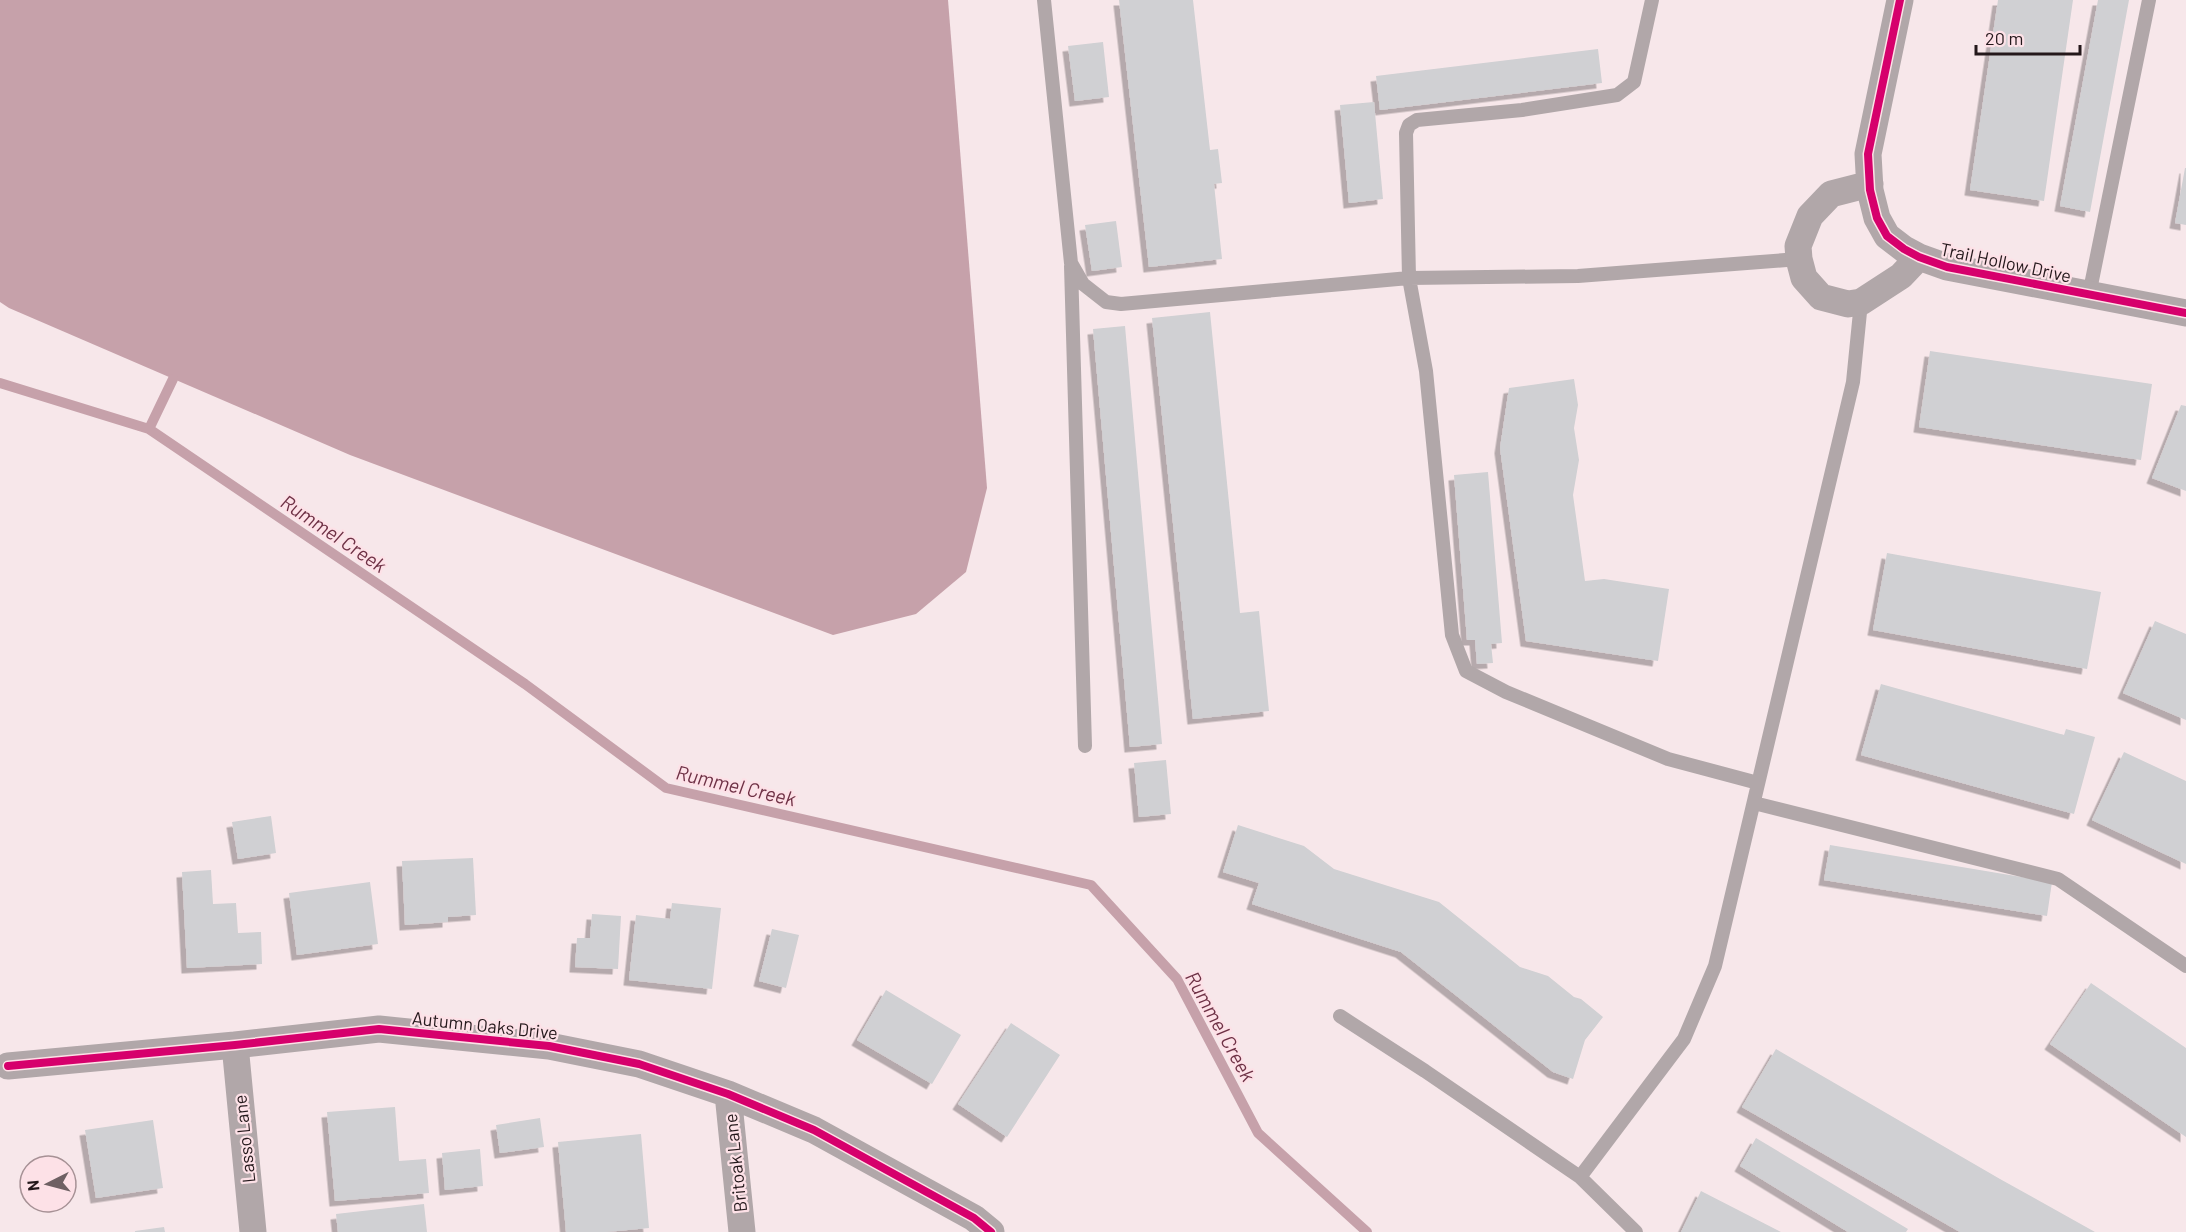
<svg xmlns="http://www.w3.org/2000/svg" width="2186" height="1232" viewBox="0 0 2186 1232" font-family="Barlow,sans-serif">
  <style>
    .water { fill: #c6a1aa }
    .lines { fill: none; stroke-linecap: round; stroke-linejoin: round }
    .stream { stroke: #c6a1aa; stroke-width: 10 }
    .building { fill: #d0d0d3; filter: url(#shadow) }
    .lane { stroke: #b1a7a9; stroke-width: 14 }
    .street { stroke: #b1a7a9; stroke-width: 27 }
    .cycleway-casing { stroke: #fde1e7; stroke-width: 11 }
    .cycleway { stroke: #d6006c; stroke-width: 8 }
    .labels { text-anchor: middle; dominant-baseline: central; stroke-width: 4.5; stroke-linejoin: round; paint-order: stroke }
    .street-label { font-size: 18px; fill: #24181b; stroke: #fde1e7 }
    .water-label { font-size: 20px; font-style: italic; fill: #6e3145; stroke: #fde1e7 }
  </style>
  <defs>
    <filter id="shadow"><feDropShadow dx="-5.5" dy="5.5" stdDeviation="0" flood-color="#0004"/></filter>
  </defs>
  <rect width="100%" height="100%" fill="#f7e7ea"/>
  <path class="water" d="M0,0H948L987,488L966,572L916,614L833,635L350,455L9,308L0,302Z"/>
  <g class="lines">
    <path class="stream" d="M0,383L149,429L525,684L666,788L1091,885L1177,979L1258,1133L1367,1232
      M149,429L173,379"/>
  </g>
  <path class="building" d="M1119,0H1193L1210,150L1218,149L1222,183L1214,184L1222,259L1149,267Z
    M1998,0H2073L2044,201L1970,190Z
    M2098,0H2129L2090,212L2060,206Z
    M1103,42L1109,97L1075,101L1068,46Z
    M1598,49L1602,83L1380,110L1376,76Z
    M1374,102L1383,199L1349,203L1340,105Z
    M2185,168H2186V225L2175,223Z
    M1116,221L1122,267L1092,271L1085,225Z
    M1210,312L1240,613L1259,611L1269,711L1193,719L1152,318Z
    M1125,326L1162,744L1130,747L1093,329Z
    M1930,351L2152,384L2141,460L1919,427Z
    M1574,379L1578,405L1574,428L1579,460L1573,495L1585,581L1604,579L1669,589L1658,661L1526,641L1500,448L1509,388Z
    M2181,405L2186,406V491L2152,478Z
    M1488,472L1502,643L1491,644L1493,663L1477,664L1475,640H1467L1454,475Z
    M1887,553L2101,592L2087,669L1873,630Z
    M2155,621L2186,634V720L2123,693Z
    M1881,684L2064,735L2066,729L2095,737L2074,814L1861,755Z
    M2124,752L2186,781V864L2092,820Z
    M1166,760L1171,814L1139,817L1134,763Z
    M271,816L276,853L238,859L232,822Z
    M1238,825L1304,846L1334,869L1439,902L1520,967L1548,976L1574,997L1581,999L1603,1017L1585,1040L1573,1079L1553,1072L1401,952L1252,904L1259,883L1223,872Z
    M1830,845L2052,882L2047,916L1824,880Z
    M473,858L476,915L448,917V922L405,925L402,861Z
    M211,870L213,904L236,903L238,933L261,932L262,964L187,968L182,872Z
    M370,882L378,944L297,955L289,893Z
    M672,903L721,908L712,989L629,980L636,915L670,919Z
    M592,914L621,916L618,969L575,967L577,938H590Z
    M772,929L799,935L786,988L759,981Z
    M2091,983L2186,1048V1137L2050,1044Z
    M886,990L961,1035L932,1084L857,1040Z
    M1011,1023L1060,1055L1007,1137L958,1104Z
    M1776,1049L2000,1179L2095,1232H1960L1742,1107Z
    M395,1107L399,1161L426,1159L429,1193L335,1201L327,1112Z
    M540,1118L544,1147L500,1153L496,1125Z
    M153,1120L163,1188L96,1198L85,1130Z
    M641,1134L649,1228L606,1232H566L558,1142Z
    M1756,1138L1908,1229L1906,1232H1848L1740,1166Z
    M480,1149L483,1186L445,1190L442,1153Z
    M1701,1191L1781,1232H1681Z
    M424,1204L427,1232H338L336,1214Z
    M164,1227L165,1232H135V1231Z"/>
  <g class="lines">
    <path class="lane" d="M1044,0L1071,263L1083,284L1106,302L1121,304L1409,278L1578,276L1799,259
      M1652,0L1634,82L1617,95L1522,110L1417,120L1409,125L1406,133L1409,278L1426,371L1452,635L1466,671L1506,692L1668,759L1758,783
      M1071,266L1085,746
      M2089,295L2149,0
      M1754,803L2058,879L2186,966
      M1340,1016L1425,1071L1580,1177L1636,1232
      M1580,1177L1684,1039L1715,966L1853,382L1861,302"/>
    <path class="street" d="M1900,0L1868,154L1870,190L1877,218L1887,236L1904,249L1919,257L1947,267L2186,313
      M1870,184L1831,194L1810,216L1798,246L1799,259L1804,278L1821,297L1848,304L1861,302L1901,276L1919,257
      M235,1045L253,1232
      M8,1066L235,1045L379,1029L549,1046L639,1064L728,1094L814,1130L974,1218L991,1232
      M728,1094L742,1232"/>
    <g class="cycleway-casing">
      <path id="cycleway" d="M1900,0L1868,154L1870,190L1877,218L1887,236L1904,249L1919,257L1947,267L2186,313
        M8,1066L235,1045L379,1029L549,1046L639,1064L728,1094L814,1130L974,1218L991,1232"/>
    </g>
    <use href="#cycleway" class="cycleway"/>
  </g>
  <g class="labels">
    <g class="street-label">
      <text transform="translate(2006 262) rotate(12)">Trail Hollow Drive</text>
      <text transform="translate(485 1025) rotate(6)">Autumn Oaks Drive</text>
      <text transform="translate(244 1139) rotate(-96)">Lasso Lane</text>
      <text transform="translate(735 1163) rotate(-96)">Britoak Lane</text>
    </g>
    <g class="water-label">
      <text transform="translate(334 533) rotate(34)">Rummel Creek</text>
      <text transform="translate(736 785) rotate(13)">Rummel Creek</text>
      <text transform="translate(1221 1026) rotate(61)">Rummel Creek</text>
    </g>
  </g>
  <g transform="translate(48 1184) rotate(264)"><circle r="28" fill="#fde1e7" stroke="#a69195" stroke-width="1.5"/>
  <path d="M0-4.5L10 22L0 15L-10 22Z" fill="#6e6063"/>
  <text y="-9" font-size="16" font-weight="bold" text-anchor="middle" fill="#24181b">N</text>
  </g>
  <path d="M1976 45v9h104v-9" fill="none" stroke="#24181b" stroke-width="3"/>
  <text x="1985" y="45" font-size="18" fill="#24181b" stroke="#fde1e7" stroke-width="4.5" paint-order="stroke">20 m</text>
</svg>
